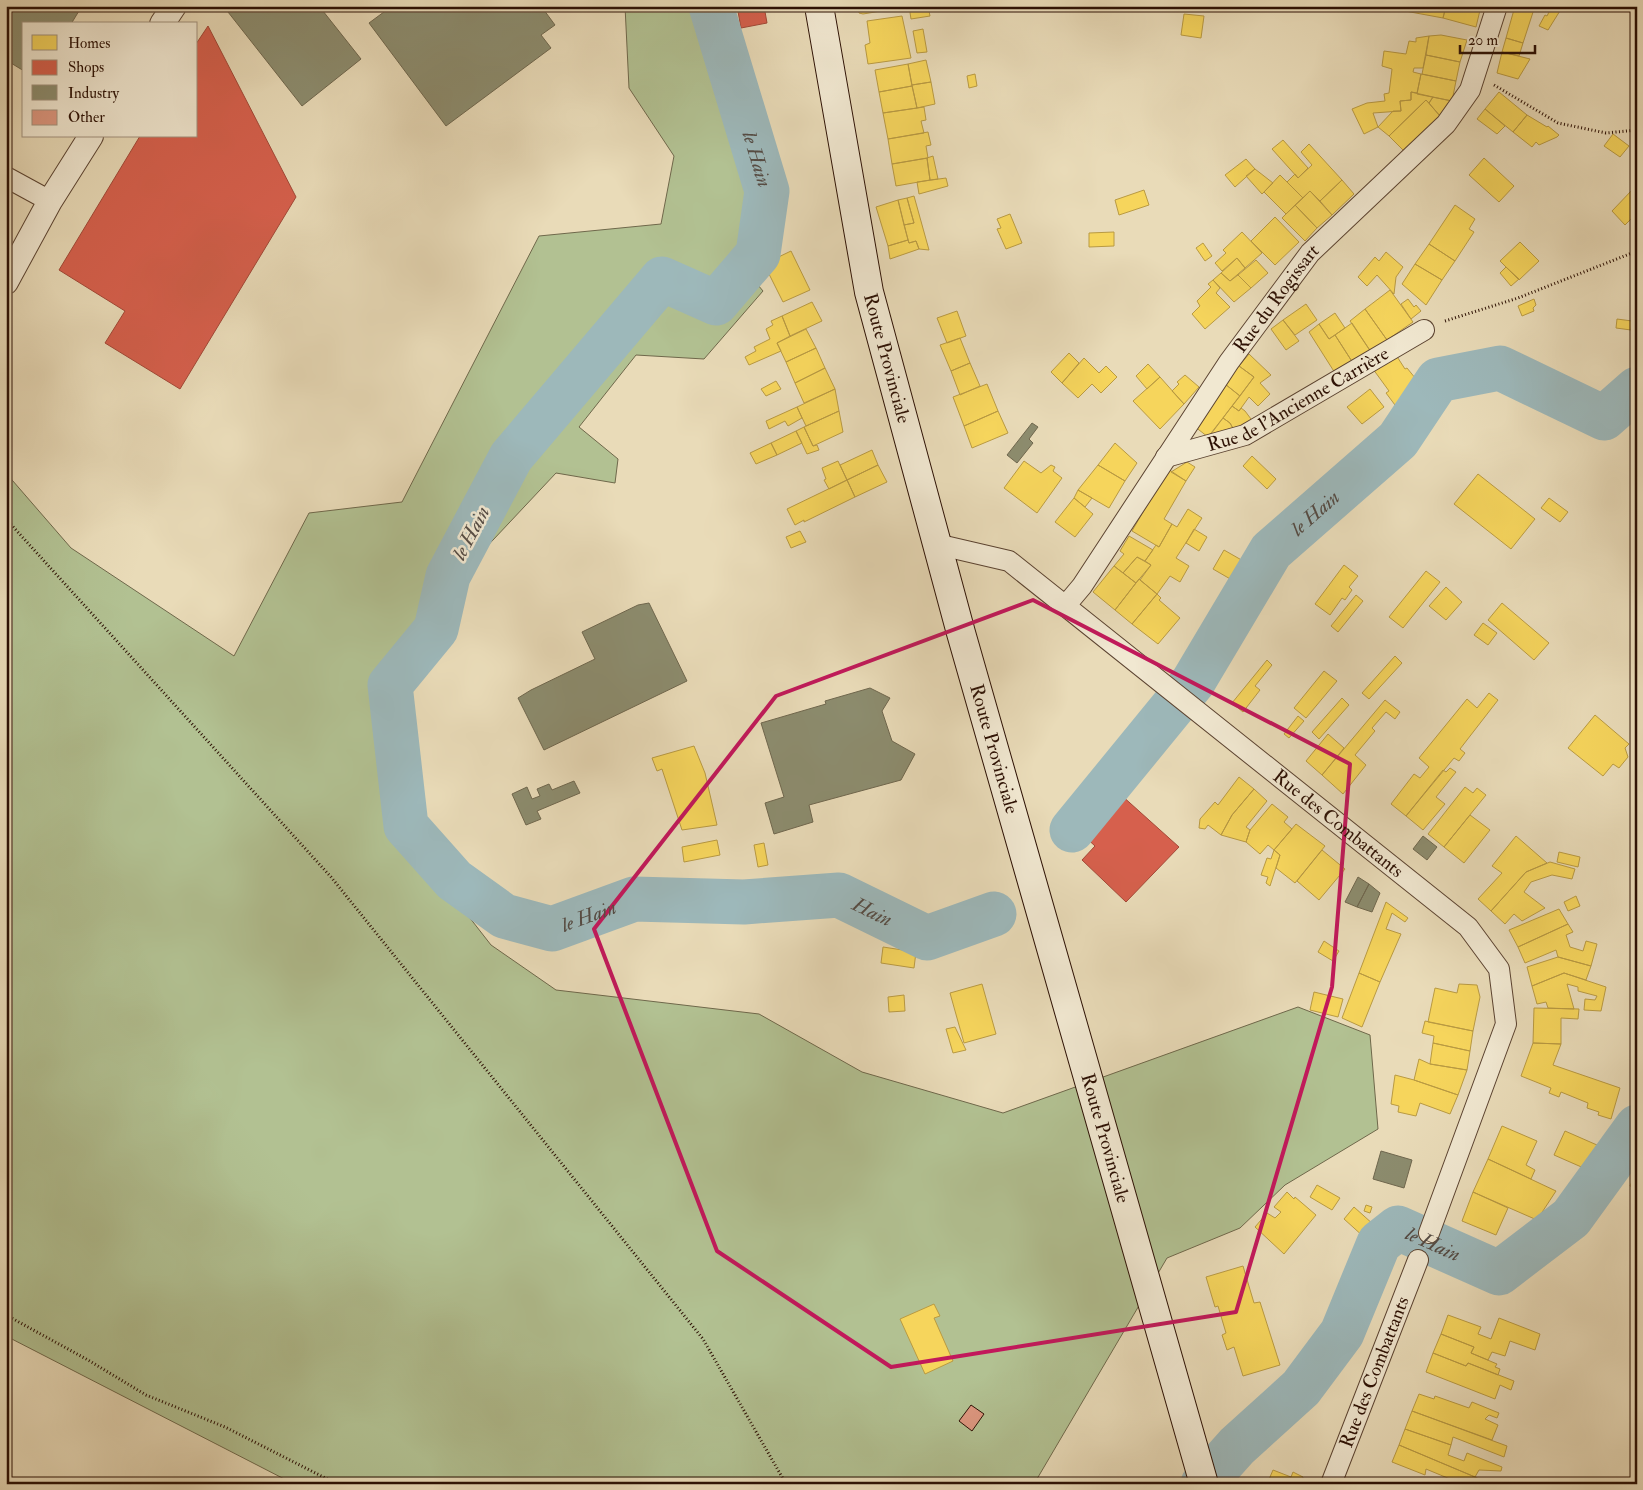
<svg xmlns="http://www.w3.org/2000/svg" width="1643" height="1490" viewBox="0 0 1643 1490" font-family="'IM FELL Double Pica',serif">
  <style>
    .green { fill: #b2c192; stroke: #6f684b }
    .homes { fill: #f6d55c; stroke: #b99a42 }
    .shops { fill: #d6604d; stroke: #a34837 }
    .industry { fill: #8c8c6e; stroke: #6f674e }
    .lines { fill: none; stroke-linecap: round; stroke-linejoin: round }
    .river { stroke: #9db8ba; stroke-width: 45 }
    .building { fill: #dd9780; stroke: #2c1004 }
    .minor-casing { stroke: #5b4331; stroke-width: 22 }
    .tertiary-casing { stroke: #5b4331; stroke-width: 26 }
    .secondary-casing { stroke: #2c1004; stroke-width: 30 }
    .path { stroke: #2c1004; stroke-width: 3; stroke-dasharray: 1 2.5; stroke-linecap: butt }
    .minor { stroke: #f1e8d1; stroke-width: 20 }
    .tertiary { stroke: #f1e8d1; stroke-width: 24 }
    .secondary { stroke: #f1e8d1; stroke-width: 28 }
    .marked { fill: none; stroke: #c2185b; stroke-width: 4; stroke-linejoin: round }
    .labels { text-anchor: middle; dominant-baseline: central; stroke-width: 5; stroke-linejoin: round; paint-order: stroke }
    .street-label { font-size: 19px; fill: #2c1004; stroke: #f1e8d1 }
    .water-label { font-size: 20px; font-style: italic; fill: #544b44; stroke: #f1e8d1 }
  </style>
  <rect width="100%" height="100%" fill="#e9dbb8"/>
  <filter id="stains"><feTurbulence type="fractalNoise" baseFrequency=".004" numOctaves="4"/><feColorMatrix values="0 0 0 0 .2 0 0 0 0 .09 0 0 0 0 .02 0 0 0 .5 -.17"/></filter>
  <radialGradient id="worn" r=".72"><stop offset=".6" stop-color="#630" stop-opacity="0"/><stop offset="1" stop-color="#630" stop-opacity=".3"/></radialGradient>
  <path class="green" d="M625,6H710L747,183L737,260L763,291L704,359L636,355L579,427L618,459L615,483L556,473L478,556L430,573L433,607L388,665L377,718L384,808L491,945L556,990L759,1014L862,1072L1003,1113L1298,1007L1370,1035L1378,1129L1285,1185L1240,1228L1167,1258L1034,1484H294L6,1336V473L71,548L234,656L309,513L402,502L539,236L661,224L674,156L629,88Z"/>
  <path class="homes" d="M858,6H886L887,10L863,14L859,13Z
    M889,6H910L897,9L890,8Z
    M909,6H928L930,16L911,19Z
    M1406,6H1446L1443,18L1405,11Z
    M1446,6H1481L1476,27L1443,18Z
    M1515,6H1535L1523,43L1506,38Z
    M1552,6H1563L1548,30L1539,26L1545,15L1547,16Z
    M1184,14L1204,16L1201,38L1181,35Z
    M902,16L911,58L868,64L865,45L870,43L867,21Z
    M923,29L927,52L917,53L913,31Z
    M1441,35L1467,40L1460,62L1426,55L1429,36Z
    M1429,36L1423,68H1414L1413,72L1421,74L1417,93L1411,92V100L1400,101L1401,111L1373,113L1378,127L1364,134L1352,109L1367,103L1385,101L1384,94L1389,93L1392,69L1382,66L1384,51L1406,54L1409,41L1416,42V38Z
    M1506,38L1523,43L1519,56L1502,52Z
    M1502,52L1530,59L1518,79L1497,73Z
    M1426,55L1460,62L1456,81L1422,74Z
    M926,60L931,82L912,85L908,64Z
    M908,64L912,86L879,92L875,70Z
    M975,74L977,86L969,88L967,76Z
    M1421,74L1456,81L1452,101L1417,94Z
    M931,82L935,104L917,108L912,85Z
    M912,86L917,108L883,113L879,92Z
    M1411,92L1433,97L1429,103L1426,100L1389,136L1378,127L1393,111H1401L1400,101L1411,100Z
    M1499,92L1527,115L1513,132L1485,109Z
    M1433,97L1452,101L1440,116L1429,103Z
    M1426,100L1440,116L1404,151L1389,136Z
    M924,107L926,120L921,121L924,133L888,139L883,113Z
    M1485,109L1505,126L1497,134L1477,119Z
    M1527,115L1547,127L1548,126L1559,135L1557,137L1539,145L1536,142L1532,147L1513,132Z
    M928,132L931,145L926,146L928,158L892,164L888,139Z
    M1613,134L1629,146L1620,157L1604,146Z
    M1283,140L1308,168L1298,178L1272,149Z
    M1309,144L1342,180L1320,201L1310,191L1303,198L1287,182L1295,174L1298,178L1312,165L1301,152Z
    M933,156L938,179L930,180L927,158Z
    M927,158L930,180L896,186L892,164Z
    M1484,158L1514,186L1499,202L1469,175Z
    M1246,159L1255,169L1235,187L1225,175Z
    M1255,169L1273,183L1262,194L1246,176Z
    M1280,175L1303,198L1286,214L1264,192Z
    M946,178L948,186L919,194L917,182Z
    M1342,180L1354,194L1332,215L1320,201Z
    M1637,180V213L1625,225L1612,211L1633,189L1632,186Z
    M1144,190L1149,205L1119,215L1115,200Z
    M1310,191L1332,215L1317,228L1295,205Z
    M914,196L929,250L919,249L916,241L909,243L904,225L914,223L907,198Z
    M907,198L914,223L904,225L898,200Z
    M898,200L908,240L888,246L876,207Z
    M1295,205L1317,228L1305,241L1282,218Z
    M1455,205L1475,219L1469,229L1474,232L1455,261L1429,244Z
    M1010,214L1022,243L1006,249L997,229L1001,228L997,219Z
    M1275,217L1299,242L1275,265L1251,241Z
    M1114,232V246L1089,247V233Z
    M1242,232L1262,253L1245,268L1237,258L1222,271L1215,263L1226,253L1223,250Z
    M908,240L909,243L916,241L919,249L890,259L888,246Z
    M1520,242L1539,261L1519,280L1500,261Z
    M1203,243L1212,256L1205,261L1196,248Z
    M1429,244L1455,261L1442,280L1415,264Z
    M791,251L810,290L783,302L764,264Z
    M1386,252L1403,267L1396,277L1394,294L1377,275L1367,286L1358,277L1375,257L1379,261Z
    M1237,258L1245,268L1230,281L1221,273Z
    M1256,260L1268,273L1251,288L1238,275Z
    M1415,264L1442,280L1426,305L1402,284Z
    M1506,267L1519,279L1511,286L1500,273Z
    M1221,273L1230,281L1238,275L1251,288L1234,302L1213,280Z
    M1213,280L1220,288L1216,293L1230,307L1205,329L1192,314L1200,306L1197,301L1211,287L1208,284Z
    M1390,290L1413,322L1387,340L1365,309Z
    M1408,299L1414,307L1416,305L1421,311L1411,319L1401,304Z
    M1534,299L1536,305L1533,308L1534,311L1522,316L1518,306Z
    M812,302L822,321L790,336L782,316Z
    M1306,304L1317,320L1295,335L1283,320Z
    M1365,309L1387,340L1371,352L1350,321Z
    M957,311L966,336L947,343L937,318Z
    M1335,313L1345,328L1329,339L1319,324Z
    M782,316L790,336L777,343L781,351L749,365L745,357L756,351L754,347L770,339L766,329L773,325L771,321Z
    M1617,319L1632,321L1631,330L1616,328Z
    M1283,320L1299,341L1286,350L1271,329Z
    M1352,323L1371,352L1353,363L1335,335Z
    M1319,324L1329,339L1335,335L1353,363L1335,373L1309,332Z
    M806,329L816,348L786,362L777,343Z
    M960,338L970,363L951,371L940,345Z
    M816,348L825,368L795,383L786,362Z
    M1069,353L1079,363L1062,383L1051,372Z
    M1249,354L1271,375L1260,383L1270,394L1258,406L1249,397L1239,411L1232,406L1254,377L1239,366Z
    M1396,355L1405,369L1407,368L1420,384L1410,401L1406,396L1395,405L1386,393L1389,391L1373,369Z
    M1084,358L1099,373L1106,366L1117,377L1101,393L1092,384L1078,398L1062,383Z
    M970,363L980,386L960,395L951,371Z
    M1148,364L1160,377L1147,389L1136,376Z
    M1239,366L1254,377L1240,396L1225,384Z
    M825,368L835,389L804,403L795,383Z
    M1185,375L1199,387L1184,404L1172,391L1179,384L1177,382Z
    M1160,377L1184,404L1160,429L1133,401Z
    M776,381L781,389L766,396L761,389Z
    M987,384L998,411L964,426L953,397Z
    M1225,384L1240,396L1208,437L1194,426Z
    M835,389L839,411L806,426L797,407Z
    M1370,389L1384,407L1362,424L1347,407Z
    M1232,406L1239,411L1241,408L1245,411L1254,423L1235,432L1230,423L1223,418Z
    M797,407L802,418L788,426L785,421L769,429L766,421Z
    M839,411L843,432L813,446L804,427Z
    M998,411L1008,433L972,448L964,426Z
    M1223,418L1230,423L1235,432L1212,437L1211,434Z
    M804,427L813,446L817,445L819,450L807,454L796,431Z
    M796,431L802,443L777,455L771,443Z
    M771,443L777,455L756,464L750,453Z
    M1115,443L1137,463L1125,481L1098,465Z
    M872,450L878,465L847,480L840,465Z
    M1252,456L1276,479L1267,489L1243,466Z
    M838,461L847,480L829,489L824,480L826,479L822,468Z
    M1024,461L1041,473L1051,465L1055,467L1053,471L1062,478L1037,513L1004,488Z
    M1187,462L1195,467L1186,481L1171,472Z
    M878,465L887,482L855,497L847,480Z
    M1098,465L1125,481L1109,508L1078,490Z
    M1168,469L1186,481L1164,519L1172,524L1159,547L1132,531Z
    M1478,474L1535,519L1511,549L1454,504Z
    M847,480L855,497L804,522V520L795,525L787,509Z
    M1078,490L1092,498L1085,507L1074,498Z
    M1074,498L1093,514L1075,537L1055,522Z
    M1549,498L1568,512L1560,522L1541,508Z
    M1188,509L1202,518L1176,558L1189,566L1180,582L1170,576L1157,594L1140,580L1151,565L1145,561L1156,545L1159,547L1172,524L1177,527Z
    M1194,529L1207,537L1199,551L1186,543Z
    M800,531L806,542L791,548L786,537Z
    M1129,536L1153,550L1145,561L1137,557L1123,573L1114,566L1124,554L1120,551Z
    M1224,550L1245,562L1232,580L1213,569Z
    M1137,557L1151,565L1136,583L1123,573Z
    M1344,565L1358,576L1349,587L1352,590L1345,600L1342,598L1330,615L1315,604Z
    M1114,566L1136,583L1115,610L1093,592Z
    M1426,571L1440,582L1403,628L1389,617Z
    M1139,579L1157,594L1132,624L1115,610Z
    M1446,587L1462,602L1446,620L1429,606Z
    M1157,594L1161,598L1159,600L1180,618L1158,644L1132,624Z
    M1356,595L1363,601L1338,632L1331,626Z
    M1502,603L1549,643L1534,660L1488,620Z
    M1483,623L1497,633L1488,645L1474,635Z
    M1395,656L1402,663L1369,699L1362,693Z
    M1267,660L1272,665L1255,686L1260,690L1243,712L1232,703Z
    M1324,671L1337,681L1306,718L1294,708Z
    M1489,693L1498,700L1460,749L1465,753L1459,761L1454,758L1406,816L1391,804L1414,774L1420,778L1429,767L1419,758L1467,699L1477,708Z
    M1342,698L1349,705L1319,739L1312,732Z
    M1385,700L1400,712L1395,719L1386,712L1372,728L1375,731L1355,755L1366,765L1343,794L1322,775Z
    M1595,715L1629,744L1625,748L1628,757L1619,768L1613,764L1603,776L1568,748Z
    M1298,716L1304,721L1289,738L1284,734Z
    M1328,734L1344,748L1322,775L1306,761Z
    M694,746L705,773L717,825L682,830L662,769L657,771L652,758Z
    M1450,768L1456,772L1436,797L1445,804L1423,830L1406,816L1443,770L1446,772Z
    M1239,777L1254,789L1232,815L1221,835L1208,825L1205,829L1199,828L1200,819L1215,802L1218,805Z
    M1465,787L1473,793L1477,788L1486,795L1444,847L1428,834Z
    M1254,789L1267,801L1246,827L1250,830L1246,842L1221,835L1232,815Z
    M1272,804L1288,817L1284,822L1292,829L1274,850L1268,845L1260,854L1246,842L1250,830Z
    M1470,815L1490,830L1464,863L1444,847Z
    M1296,824L1325,846L1295,883L1276,868L1280,855L1274,850Z
    M1516,836L1547,863L1526,872L1491,911L1478,899L1502,873L1492,866Z
    M717,840L720,855L684,862L682,847Z
    M764,843L768,865L758,867L754,845Z
    M1274,850L1280,855L1270,886L1266,883L1268,877L1261,875L1267,858L1271,859Z
    M1322,850L1345,869L1319,900L1297,881Z
    M1559,852L1580,857L1578,867L1557,862Z
    M1550,862L1575,869L1572,879L1552,875L1531,882L1524,892L1545,908L1522,921L1514,914L1505,924L1491,911L1526,872Z
    M1576,896L1580,906L1568,911L1564,902Z
    M1386,902L1408,918L1405,922L1392,913L1386,929L1401,934L1380,982L1359,973Z
    M1559,909L1568,924L1518,947L1509,930Z
    M1568,924L1573,932L1566,935L1570,947L1583,951L1586,941L1597,944L1591,966L1558,957L1556,950L1525,963L1518,947Z
    M1324,941L1339,951L1333,961L1318,952Z
    M883,947L916,952L914,968L881,963Z
    M1558,957L1591,966L1586,980L1564,973L1532,986L1527,967Z
    M1359,973L1380,982L1362,1027L1342,1018Z
    M1564,973L1606,987L1601,1011L1584,1010L1585,999L1595,1000L1597,996L1578,991V987L1567,984L1574,1009L1548,1008L1546,1002L1537,1004L1532,986Z
    M982,984L996,1034L964,1043L950,993Z
    M1459,984L1477,985L1480,997L1473,1031L1428,1022L1435,988L1457,993Z
    M1314,992L1343,999L1338,1017L1310,1010Z
    M904,995L905,1011L889,1012L888,997Z
    M1534,1008L1579,1009L1578,1019L1561,1018V1044L1533,1043Z
    M1425,1021L1473,1031L1470,1051L1433,1043L1434,1036L1422,1033Z
    M955,1027L966,1050L953,1053L946,1029Z
    M1433,1043L1470,1051L1467,1070L1430,1064Z
    M1533,1043L1561,1044L1553,1065L1620,1088L1611,1119L1598,1115L1599,1112L1587,1108L1588,1103L1561,1092L1559,1097L1549,1093L1551,1088L1521,1076Z
    M1419,1059L1430,1064L1467,1070L1458,1095L1414,1080Z
    M1395,1075L1414,1080L1458,1095L1450,1114L1420,1103L1416,1116L1398,1112L1399,1106L1391,1104Z
    M1502,1126L1537,1141L1526,1165L1535,1170L1531,1179L1488,1159Z
    M1565,1131L1597,1145L1586,1169L1554,1155Z
    M1488,1159L1556,1191L1537,1220L1473,1192Z
    M1636,1173L1637,1174V1189L1630,1186Z
    M1317,1185L1340,1198L1332,1210L1310,1197Z
    M1287,1192L1294,1199L1295,1197L1316,1215L1284,1254L1255,1227L1267,1213L1275,1218L1281,1212L1274,1207Z
    M1473,1192L1508,1208L1496,1235L1462,1221Z
    M1366,1205L1372,1207L1370,1213L1364,1211Z
    M1354,1207L1374,1225L1364,1237L1344,1219Z
    M1243,1266L1254,1303L1260,1302L1280,1365L1243,1376L1234,1347L1227,1350L1222,1335L1226,1333L1218,1306L1215,1307L1206,1277Z
    M934,1304L940,1316L934,1318L953,1361L925,1374L900,1319Z
    M1448,1315L1481,1327L1478,1334L1491,1339L1499,1318L1540,1334L1535,1350L1510,1341L1505,1356L1492,1352L1488,1360L1471,1353L1474,1347L1441,1334Z
    M1441,1334L1474,1347L1471,1353L1497,1364L1495,1367L1500,1369L1498,1375L1468,1363L1466,1366L1433,1353Z
    M1433,1353L1466,1366L1468,1363L1514,1381L1511,1390L1500,1385L1495,1399L1426,1372Z
    M1419,1394L1434,1399L1435,1396L1469,1408L1472,1402L1499,1413L1497,1418L1489,1415L1485,1419L1498,1425L1492,1440L1412,1411Z
    M1412,1411L1507,1446L1504,1457L1453,1437L1451,1445L1405,1429Z
    M1405,1429L1451,1445L1448,1455L1464,1461L1467,1453L1502,1467L1501,1471L1479,1470L1475,1477L1399,1445Z
    M1399,1445L1475,1477L1481,1480L1480,1484H1462L1426,1469L1425,1475L1392,1462Z
    M1273,1470L1291,1477L1293,1472L1303,1477L1301,1484H1267Z"/>
  <path class="shops" d="M737,6H764L767,23L741,28Z
    M208,26L296,197L180,389L105,343L125,311L59,270L140,136H196V44Z
    M1120,794L1179,847L1126,902L1082,860L1095,846L1083,835Z"/>
  <path class="industry" d="M6,6H82L71,24H24V71L6,60Z
    M235,6H319L361,59L302,106L228,12Z
    M392,6H541L555,25L541,35L551,48L446,126L369,23Z
    M1032,423L1038,427L1029,439L1033,443L1017,463L1007,455Z
    M649,603L687,681L544,750L518,698L531,690L595,659L582,632L638,605Z
    M870,688L890,698L882,711L892,741L915,754L901,780L809,805L813,822L774,834L765,803L784,797L761,723L826,704L825,701Z
    M574,781L580,793L537,811L541,819L526,825L512,794L527,787L532,799L540,796L537,789L549,784L552,790Z
    M1423,836L1437,847L1427,860L1413,849Z
    M1358,877L1369,884L1357,907L1345,902Z
    M1369,884L1380,893L1372,912L1357,907Z
    M1381,1151L1412,1160L1404,1188L1373,1179Z"/>
  <g class="lines">
    <g class="river">
      <path id="s1" d="M711,6L767,191L758,254L716,303L662,279L511,457L448,576L436,629L390,685L406,826L454,880L504,916L552,929L634,899L744,902L839,895L927,938L994,914"/>
      <path id="s2" d="M1072,830L1193,682L1271,551L1398,440L1438,380L1500,368L1604,418L1637,389"/>
      <path id="s3" d="M1203,1484L1237,1446L1301,1388L1342,1333L1379,1243L1398,1228L1499,1273L1571,1218L1637,1127"/>
    </g>
  </g>
  <path class="building" d="M971,1405L984,1414L972,1431L959,1421Z"/>
  <g class="lines">
    <g class="minor-casing">
      <g id="minor">
        <path d="M6,177L50,201"/>
        <path id="s4" d="M1166,457L1245,435L1424,330"/>
        <path id="s5" d="M936,544L1009,561L1468,927L1499,969L1506,1024L1429,1233"/>
        <path id="s6" d="M1066,605L1082,586L1229,362L1310,253L1446,124L1470,90L1497,6"/>
        <path id="s7" d="M1331,1484L1418,1260"/>
      </g>
    </g>
    <g class="tertiary-casing">
      <path id="tertiary" d="M162,24L174,6
        M6,282L50,201L91,136"/>
    </g>
    <g class="secondary-casing">
      <g id="secondary">
        <path id="s8" d="M819,6L869,292L961,633L1204,1484"/>
      </g>
    </g>
    <path class="path" d="M1494,85L1558,123L1606,133L1637,130
      M1445,321L1518,298L1637,251
      M6,519L331,877L703,1339L786,1484
      M6,1315L88,1360L146,1395L225,1427L337,1484"/>
    <use href="#minor" class="minor"/>
    <use href="#tertiary" class="tertiary"/>
    <use href="#secondary" class="secondary"/>
  </g>
  <path class="marked" d="M1033,600L1350,764L1332,987L1236,1312L891,1367L717,1251L594,929L776,696Z"/>
  <g class="labels">
    <g class="street-label">
      <text stroke="none"><textPath href="#s6" startOffset="372">Rue du Rogissart</textPath></text>
      <text stroke="none"><textPath href="#s8" startOffset="359">Route Provinciale</textPath></text>
      <text stroke="none"><textPath href="#s4" startOffset="145">Rue de l'Ancienne Carrière</textPath></text>
      <text stroke="none"><textPath href="#s8" startOffset="764">Route Provinciale</textPath></text>
      <text stroke="none"><textPath href="#s5" startOffset="496">Rue des Combattants</textPath></text>
      <text stroke="none"><textPath href="#s8" startOffset="1169">Route Provinciale</textPath></text>
      <text stroke="none"><textPath href="#s7" startOffset="120">Rue des Combattants</textPath></text>
    </g>
    <g class="water-label">
      <text stroke="none"><textPath href="#s1" startOffset="160">le Hain</textPath></text>
      <text stroke="none"><textPath href="#s2" startOffset="402">le Hain</textPath></text>
      <text transform="translate(471 533) rotate(-62)">le Hain</text>
      <text stroke="none"><textPath href="#s1" startOffset="1531">Hain</textPath></text>
      <text stroke="none"><textPath href="#s1" startOffset="1240">le Hain</textPath></text>
      <text stroke="none"><textPath href="#s3" startOffset="366">le Hain</textPath></text>
    </g>
  </g>
  <rect width="1643" height="1490" fill="none" stroke="#e9dbb8" stroke-width="25"/>
  <rect x="8" y="8" width="1628" height="1475" fill="none" stroke="#2c1004" stroke-width="2.5"/>
  <rect x="12" y="12" width="1618" height="1465" fill="none" stroke="#2c1004"/>
  <rect x="22" y="22" width="175" height="115" fill="#f1e8d1" stroke="#a2927f"/>
  <rect x="32" y="35" width="25" height="15" fill="#f6d55c" stroke="#a2927f"/>
  <text x="68" y="48" font-size="15" fill="#2c1004">Homes</text>
  <rect x="32" y="60" width="25" height="15" fill="#d6604d" stroke="#a2927f"/>
  <text x="68" y="72" font-size="15" fill="#2c1004">Shops</text>
  <rect x="32" y="85" width="25" height="15" fill="#8c8c6e" stroke="#a2927f"/>
  <text x="68" y="98" font-size="15" fill="#2c1004">Industry</text>
  <rect x="32" y="110" width="25" height="15" fill="#dd9780" stroke="#a2927f"/>
  <text x="68" y="122" font-size="15" fill="#2c1004">Other</text>
  <path d="M1460 45v8h75v-8" fill="none" stroke="#2c1004" stroke-width="2.5"/>
  <text x="1468" y="45" font-size="15" fill="#2c1004" stroke="#f1e8d1" stroke-width="4" paint-order="stroke">20 m</text>
  <rect width="100%" height="100%" filter="url(#stains)"/>
  <rect width="100%" height="100%" fill="url(#worn)"/>
</svg>
